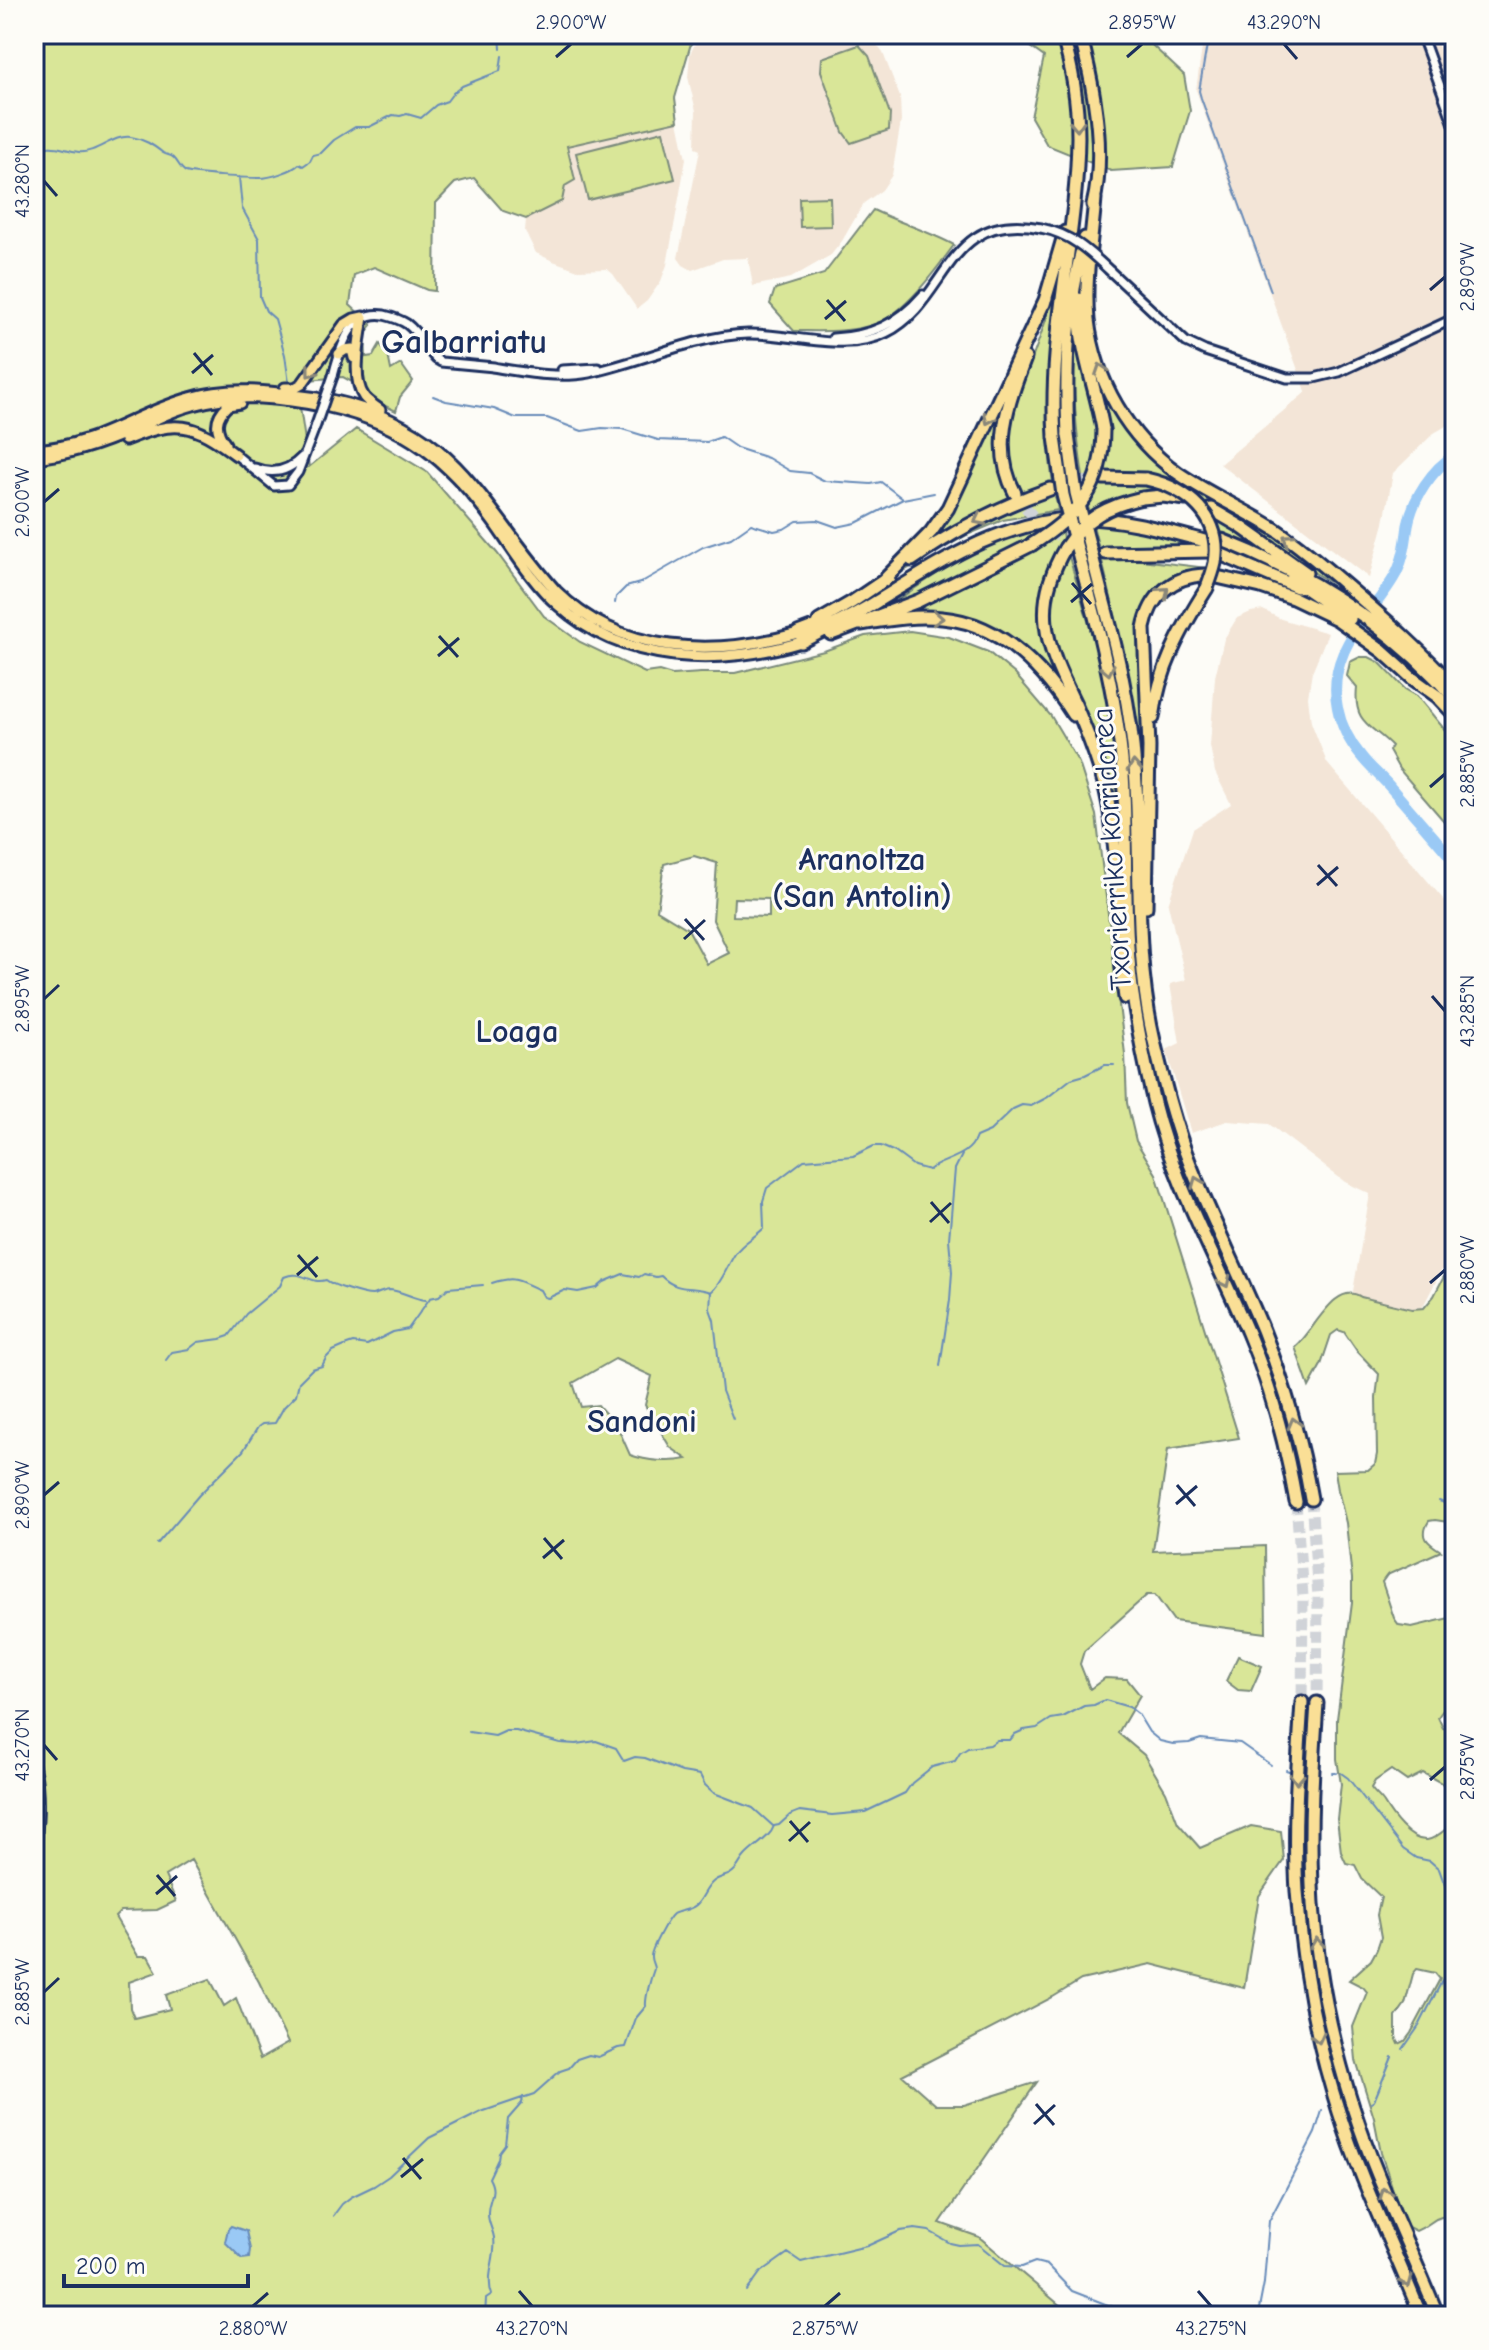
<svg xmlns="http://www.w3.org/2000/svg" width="1489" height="2350" viewBox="0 0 1489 2350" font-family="'Comic Neue',sans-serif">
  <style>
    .built { fill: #f3e5d7 }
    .green { fill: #d9e698; stroke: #7a8a7b; stroke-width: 2; fill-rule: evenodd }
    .water { fill: #9ac9f5; stroke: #678bb9; stroke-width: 2 }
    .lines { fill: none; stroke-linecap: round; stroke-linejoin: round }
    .stream { stroke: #678bb9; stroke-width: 2 }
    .river { stroke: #9ac9f5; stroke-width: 11 }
    .motorway-tunnel { stroke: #d0d3d8; stroke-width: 11; stroke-dasharray: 11 5.5; stroke-linecap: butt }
    .tertiary-casing { stroke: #1b2f5e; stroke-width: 13 }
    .primary-casing { stroke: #1b2f5e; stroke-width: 15 }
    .motorway-casing { stroke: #1b2f5e; stroke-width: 17 }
    .tertiary { stroke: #fdfcf7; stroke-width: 7 }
    .primary { stroke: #fadf96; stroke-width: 9 }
    .motorway { stroke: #fadf96; stroke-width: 11 }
    .tertiary-bridge-casing { stroke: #1b2f5e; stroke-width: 13; stroke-linecap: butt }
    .motorway-bridge-casing { stroke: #1b2f5e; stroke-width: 17; stroke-linecap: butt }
    .tertiary-bridge { stroke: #fdfcf7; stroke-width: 7 }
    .motorway-bridge { stroke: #fadf96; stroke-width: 11 }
    .oneway { stroke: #8a877a }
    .ticks { fill: none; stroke: #1b2f5e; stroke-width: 3 }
    .labels { text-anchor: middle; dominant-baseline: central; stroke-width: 6; stroke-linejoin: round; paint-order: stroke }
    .street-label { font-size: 30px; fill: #1b2f5e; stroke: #fdfcf7 }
    .neighbourhood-label { font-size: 32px; font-weight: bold; fill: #1b2f5e; stroke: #fdfcf7 }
    .quarter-label { font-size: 34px; font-weight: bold; fill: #1b2f5e; stroke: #fdfcf7 }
    .neatline { fill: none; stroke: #1b2f5e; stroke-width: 3 }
    .ticks-label { font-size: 20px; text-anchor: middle; fill: #1b2f5e }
  </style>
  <rect width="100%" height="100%" fill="#fdfcf7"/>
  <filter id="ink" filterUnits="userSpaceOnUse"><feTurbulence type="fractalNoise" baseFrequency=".0125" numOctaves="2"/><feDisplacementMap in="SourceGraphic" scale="16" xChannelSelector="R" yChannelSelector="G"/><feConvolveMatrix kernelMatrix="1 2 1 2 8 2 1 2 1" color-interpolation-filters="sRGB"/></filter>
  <g filter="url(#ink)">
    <path class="built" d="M700,34H818L824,37L854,34L876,44L883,53L900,97L901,121L892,175L882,190L864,203L842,241L831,255L791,278L753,286L748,258L723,259L692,270L683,265L678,258L700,150L695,148L696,111L688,77L690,54Z
      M1204,34H1434L1455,92V421L1434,433L1393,473L1384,523L1369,578L1220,464L1306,392L1196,90Z
      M678,121L686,159L667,265L661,281L647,301L637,309L613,274L607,269L578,270L553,261L536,253L525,231L526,219L561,201L567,146Z
      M1263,610L1281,619L1328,633L1312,672L1308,697L1311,722L1327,763L1455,913V1245L1421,1310L1352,1297L1370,1194L1345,1182L1269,1124L1227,1121L1191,1133L1166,1050L1180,1043L1170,984L1186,980L1168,904L1193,829L1231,804L1215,772L1210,746L1215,677L1224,639L1237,618L1251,612Z"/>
    <path class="green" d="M34,34H696L692,40L675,98L678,121L567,146L575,180L565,186L562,201L526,219L503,211L474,178L455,183L436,203L435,291L427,290L374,267L354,275L350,305L372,325L365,334L366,357L373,356L380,344L388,355L391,370L401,364L413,381L400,397L396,411L379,403L365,389L343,377L296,381L309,467L356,429L427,472L497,553L544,616L580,642L645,673L659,671L672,675L701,673H735L824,651L865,636L910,631L949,637L988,652L1015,674L1051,716L1079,763L1096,815L1125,1054L1127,1103L1136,1141L1156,1174L1239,1438L1168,1449L1153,1551L1265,1546L1266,1633L1174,1621L1155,1595H1147L1084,1651L1080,1664L1090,1689L1105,1678L1127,1679L1140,1695L1118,1733L1144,1755L1166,1792L1178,1823L1200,1848L1251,1826L1281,1831L1284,1860L1259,1896L1244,1988L1151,1964L1081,1980L1053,1997L902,2075L936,2105H964L1037,2082L940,2223L979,2237L1062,2307L1098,2316H34ZM694,856L717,863L713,920L729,953L707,964L688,929L657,910L664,864ZM734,898L769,899V917L733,916ZM615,1359L652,1376L645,1405L670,1447L687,1459C669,1463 647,1461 630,1455L618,1428L598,1405L581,1407L573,1383ZM191,1860L259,1982L288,2043L260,2059L236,1998L224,2006L210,1979L166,1995L170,2009L134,2018L130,2008L129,1982L157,1972L148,1956H138L115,1917L121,1911L157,1910L176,1901L165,1876Z
      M1012,34H1140L1184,75L1190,111L1173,167L1111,171L1047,145L1031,117L1044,57Z
      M859,45L869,56L890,114L889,130L851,143L843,132L821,71L822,58Z
      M663,131L675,179L588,200L576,153Z
      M830,197L831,226L800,227L799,198Z
      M873,210C900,223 928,231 954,245C936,270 904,314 875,324C850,333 820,331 794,331L770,304L775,289L824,274Z
      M1057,287C1050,355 1042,414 1053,483L927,544L948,516L1012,382L1005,483L1011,497L1022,492C996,441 1014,407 1032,359C1041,335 1049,311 1057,287Z
      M1075,329C1089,390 1113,428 1085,489C1076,436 1071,384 1075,329Z
      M1087,333L1137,443L1286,541L1347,593L1308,569L1218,536C1199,473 1159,471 1101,474C1118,422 1093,383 1087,333Z
      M1109,481H1141L1177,491C1149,495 1116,494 1092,512L1102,525L1128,526L1209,547L1105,546L1108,556L1208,568L1207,573L1167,583L1140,634L1144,758L1142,813C1138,761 1134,710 1124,659C1114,607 1101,555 1087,503L1099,482Z
      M1054,490L1058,510L1003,520L967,535L897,575L983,520Z
      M1054,524L979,569L876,614L938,573L981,549L989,541Z
      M1062,531L1063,539L1049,566L1041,601L1063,690L1043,665L1024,649L998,632L900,613C956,590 1013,566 1062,531Z
      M1067,550L1104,675L1114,732L1119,816L1115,817L1111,784L1059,658L1050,625L1052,585Z
      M1360,657H1369L1379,662L1405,689L1417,696L1455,742V834L1399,769L1389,751L1392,746C1372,725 1353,724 1357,688L1347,676L1350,662Z
      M1455,1255V1523L1435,1520L1429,1521C1419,1537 1428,1543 1441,1551L1387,1575L1382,1582L1394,1618L1399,1625L1412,1627L1449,1618L1455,1623V1705L1443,1710L1438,1717L1443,1728L1455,1730V1776L1445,1785L1423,1773L1407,1781L1391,1770L1375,1781L1371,1788C1375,1794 1381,1798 1384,1803C1391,1815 1410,1842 1427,1840C1437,1839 1447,1827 1455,1822V2212L1436,2219L1424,2227L1416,2231L1408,2227L1400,2211L1381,2153L1374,2118L1356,2060L1353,2027L1367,1992L1363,1987L1349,1980L1371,1960L1377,1949L1381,1937L1377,1915L1381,1897L1362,1879L1355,1865L1346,1863L1341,1852L1337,1819L1341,1784L1337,1759V1719L1352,1603V1579L1346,1523L1338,1490L1335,1471L1368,1470L1375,1464L1377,1454L1376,1397L1379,1374L1357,1351L1344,1332L1338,1330L1331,1335L1321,1365L1309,1387L1295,1347C1312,1335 1335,1279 1361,1297L1412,1309L1424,1308L1434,1296ZM1417,1969L1435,1973L1440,1979L1411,2033L1405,2041L1399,2044L1396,2037V2017L1405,2004L1413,1974Z
      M1238,1656L1262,1666L1251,1691L1238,1690L1226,1681Z"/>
    <path class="water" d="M231,2226L246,2231L250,2249L249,2258L242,2259L225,2242L228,2229Z"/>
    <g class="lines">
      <path class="stream" d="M500,34L501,49
        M1207,34L1208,39L1199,91L1201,98L1271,291
        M34,156C49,139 60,150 79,152C97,154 113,134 131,137C144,139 153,145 163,153C168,156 170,154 174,158C179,163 180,169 186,172C194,175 249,178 260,178C269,178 293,171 299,164L303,166L310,161L313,155L321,153L334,140L355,127H369L393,115L400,116L407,114L421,118L436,105L447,101L453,93L462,86L500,71L502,56
        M239,177L242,208L259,239L260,297L266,311L275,319L285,355L289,383
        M433,396L446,401L494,409L516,418H547L582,431L602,428L622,429L658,440L707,442L721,437L737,448L768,458L790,471L809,473L825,481L871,484L881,482L903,499
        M615,603L616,597L626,587L640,583L703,547L731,538L751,524L774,531L784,529L797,521L817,520L837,527L856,523L903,499L934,493
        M492,1283C517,1275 518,1281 540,1290L544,1297L548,1298L565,1290L578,1292L597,1288L604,1282L623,1274L639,1277L644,1274L656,1277L661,1276C678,1293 691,1285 711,1292C722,1283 727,1266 735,1254C742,1243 754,1238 764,1228L763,1201L767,1188L804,1160L853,1156L874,1146H881L895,1152L914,1166L929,1170C944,1158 969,1158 976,1137L990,1131L1013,1109L1022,1105L1031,1106L1048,1097L1071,1079L1085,1075L1105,1065H1114
        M711,1292L710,1309L714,1320L722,1391L733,1419
        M166,1360L172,1352L189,1349L198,1342L220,1339L229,1336L246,1314L280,1286L284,1277C303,1269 309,1285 326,1280C333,1286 364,1295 372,1295C379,1294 383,1290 390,1290C402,1291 414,1299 426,1300
        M940,1366L950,1300L952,1272L949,1239L955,1169L962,1155
        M1439,1501L1455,1507
        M157,1544L199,1495L243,1451L258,1427L262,1424L275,1423L284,1407L296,1395L299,1382L312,1369L322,1366L326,1358L333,1351L347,1345L353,1343L367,1345L393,1332L408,1329L430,1298L439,1296L448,1288L483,1285
        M469,1732L495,1736L506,1731H516L560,1743L576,1744L596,1741L616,1748L624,1761L635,1757L645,1758L682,1772L700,1775L705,1785L714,1793L753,1808L773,1826
        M1286,1770L1289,1771
        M1332,1773H1336
        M1341,1773L1348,1778L1403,1849L1416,1858L1430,1861L1439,1869L1455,1913
        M1403,2049L1419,2026L1443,1979L1455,1968
        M1371,2103L1374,2101L1392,2057
        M333,2216L342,2204L351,2197L374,2186L389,2176L429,2138L481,2112L534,2094L560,2071L569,2068L577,2059L589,2055L598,2057L618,2048L626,2047L636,2018L646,2006C645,1998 651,1977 654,1969C654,1965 651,1962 651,1957C650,1951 667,1919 673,1914C680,1910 689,1911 696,1905C703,1899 705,1888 714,1881C719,1877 725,1877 730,1874C739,1869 739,1862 745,1856C754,1846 770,1838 774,1826L779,1825L790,1815L800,1811L832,1815L865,1812L905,1793L912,1783L932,1767L955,1761L960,1753L968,1748L990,1745L997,1740H1010L1015,1734L1024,1730L1037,1728L1051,1719L1063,1717L1084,1706L1094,1705L1105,1700L1129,1707L1138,1714L1149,1732L1160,1741L1173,1744L1189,1743L1201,1739L1240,1743L1271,1765
        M747,2291L760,2273L788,2253L801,2262L867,2246L900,2231L915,2229L929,2231L950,2243L959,2245L978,2244L1005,2266L1022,2267L1035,2262L1047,2265L1072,2291L1136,2316
        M485,2316L486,2299L492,2295C485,2276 497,2257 494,2238C493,2230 488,2223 488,2214C487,2199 498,2194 489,2178L498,2159L499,2152L505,2144L508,2119L522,2103L523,2097
        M1255,2316L1259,2309L1264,2283L1269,2221L1315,2133L1322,2111"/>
      <path class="river" d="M1448,34L1455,52
        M1455,455C1432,469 1413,498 1408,525C1406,541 1404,557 1397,572C1382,601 1355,624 1343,654C1328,689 1337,727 1361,756C1370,768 1382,777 1391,788C1412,812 1434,837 1455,862"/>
      <path class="motorway-tunnel" d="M1050,489L1102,478
        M1016,494C1036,526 1067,547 1105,553
        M1311,1499L1318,1597L1317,1703
        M1296,1502L1303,1596L1302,1702"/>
      <g class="tertiary-casing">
        <path id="tertiary" d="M1421,34L1455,127
          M1110,271L1186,342L1205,351L1287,378H1314L1339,372L1455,318
          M833,338C871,336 898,324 923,295
          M492,367C523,372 558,379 589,373C642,362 693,336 748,334C792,333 845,354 886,333C949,302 945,209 1041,228
          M562,370L598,368
          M333,376C340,350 349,310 384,315C392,317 401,320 407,324C419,333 426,348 436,359L441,362L494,367
          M236,455L274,486L288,485L298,472L316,425
          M255,468C273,475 289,471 302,457
          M34,1765C43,1798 36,1837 34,1871"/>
      </g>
      <g class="primary-casing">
        <path id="primary" d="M339,354L345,350L352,349L354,358
          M285,388H295L302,384L344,325L354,319L363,317C360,339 351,379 364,397C369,403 375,406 380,410
          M331,400C459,429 478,502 556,591C620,655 715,657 798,633
          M329,407C404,424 450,461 494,523C514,551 532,582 558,605C624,665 720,666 801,642
          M125,440C177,419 192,422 236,455
          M225,444C214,429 215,417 228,405L240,403
          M34,450C98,446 133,414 190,398C232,385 275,392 317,398
          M34,458C70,455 102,444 135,429C154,420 172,410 193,405C234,393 275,398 316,405"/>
      </g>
      <g class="motorway-casing">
        <path id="motorway" d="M1080,34C1094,86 1106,153 1093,205
          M1095,198C1092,238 1084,280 1088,320C1095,380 1128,438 1178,473C1210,495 1246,510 1278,531C1303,548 1326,568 1349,588C1386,620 1422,651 1455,688
          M1079,299C1078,346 1095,384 1103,429
          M1044,304L1065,232
          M1068,435C1065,369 1067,302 1085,238
          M1055,437C1048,336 1077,238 1078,137C1078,103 1072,67 1062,34
          M1103,478L1146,479
          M1015,493C991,448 1008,403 1025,358
          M1142,498L1163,496L1186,499
          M1211,509L1240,526L1306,573
          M1222,540C1311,575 1392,627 1455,699
          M1065,548C1051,572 1043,596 1046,624C1049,652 1063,679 1075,704C1087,732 1099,761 1106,791C1121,858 1116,930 1125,998
          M1105,553L1209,551
          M1220,554L1297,587
          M912,560C955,530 1001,506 1050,489
          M1217,577L1261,587L1293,598L1337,619L1382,651L1412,678L1437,696L1455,715
          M1292,579L1350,619
          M883,581L931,532L948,508L1046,298
          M1101,591C1117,650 1131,708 1135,769C1142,861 1133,951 1154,1041C1164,1082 1174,1124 1190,1164C1212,1220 1240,1274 1263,1330C1285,1385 1301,1441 1311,1499
          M1089,594C1104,649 1116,703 1122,760C1128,827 1123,894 1129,960C1133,1009 1143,1056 1154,1103C1174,1184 1216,1257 1248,1333C1271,1387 1286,1444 1296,1502
          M819,621L852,602L889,577
          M861,624C887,620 914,615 942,618C1001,623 1043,668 1073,715
          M798,633L827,622
          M831,634L918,601L1031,545
          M801,642C826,629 852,617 876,602C940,563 999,522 1077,518C1121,517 1167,531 1208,542
          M1153,718C1159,669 1181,629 1207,588
          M1146,907L1149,747L1144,628C1150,596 1172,576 1205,575
          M1302,1702C1298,1764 1293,1828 1297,1891C1302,1966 1316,2040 1339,2112C1361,2182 1394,2248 1421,2316
          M1317,1703C1313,1764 1309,1824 1312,1885C1315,1961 1330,2035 1353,2107C1376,2179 1410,2246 1438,2316"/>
      </g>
      <use href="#tertiary" class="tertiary"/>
      <use href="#primary" class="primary"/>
      <use href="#motorway" class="motorway"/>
      <g class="tertiary-bridge-casing">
        <path id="tertiary-bridge" d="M1041,228C1071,234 1089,251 1110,271
          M316,425L333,376"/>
      </g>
      <g class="motorway-bridge-casing">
        <path id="motorway-bridge" d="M1068,435L1076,493L1101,591
          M1055,437L1063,495L1089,594
          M1146,479C1187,488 1223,517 1215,563C1213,572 1210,580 1207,588
          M1031,545C1079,515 1103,488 1103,429
          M1065,548C1085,518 1107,506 1142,498"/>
      </g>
      <use href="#tertiary-bridge" class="tertiary-bridge"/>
      <use href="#motorway-bridge" class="motorway-bridge"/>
    </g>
    <defs><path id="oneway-chevron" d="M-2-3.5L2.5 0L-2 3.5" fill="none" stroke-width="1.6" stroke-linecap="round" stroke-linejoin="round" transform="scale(2)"/></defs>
    <g class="oneway">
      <use href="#oneway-chevron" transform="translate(1077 126) rotate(87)"/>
      <use href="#oneway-chevron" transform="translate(1101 369) rotate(-109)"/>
      <use href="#oneway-chevron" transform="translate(311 372) rotate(127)"/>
      <use href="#oneway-chevron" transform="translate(989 419) rotate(115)"/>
      <use href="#oneway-chevron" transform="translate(979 520) rotate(153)"/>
      <use href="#oneway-chevron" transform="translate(1288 539) rotate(-144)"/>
      <use href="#oneway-chevron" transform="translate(1164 592) rotate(-41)"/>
      <use href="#oneway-chevron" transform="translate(938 618) rotate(4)"/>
      <use href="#oneway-chevron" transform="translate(1108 670) rotate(78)"/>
      <use href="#oneway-chevron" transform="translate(1134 766) rotate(-94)"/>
      <use href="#oneway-chevron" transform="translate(1197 1182) rotate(-112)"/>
      <use href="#oneway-chevron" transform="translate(1225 1282) rotate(65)"/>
      <use href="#oneway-chevron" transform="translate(1294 1423) rotate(-105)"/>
      <use href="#oneway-chevron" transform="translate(1297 1779) rotate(93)"/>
      <use href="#oneway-chevron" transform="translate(1317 1943) rotate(-96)"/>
      <use href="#oneway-chevron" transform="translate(1318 2038) rotate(77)"/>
      <use href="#oneway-chevron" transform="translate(1385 2193) rotate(-113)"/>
      <use href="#oneway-chevron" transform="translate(1407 2282) rotate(67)"/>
    </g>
  </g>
  <path class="ticks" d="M1284,44L1297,59M556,57L571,44M1127,57L1142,44M44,181L57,196M1430,290L1445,277M827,300L845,321M825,319L846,301M194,353L212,375M192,373L213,355M44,502L59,489M1072,583L1091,604M1071,602L1092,584M439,636L458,657M438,656L459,638M1430,787L1445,774M1318,865L1337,886M1317,885L1338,867M685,919L704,940M684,939L705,920M1432,996L1445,1011M44,999L59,985M931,1202L949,1223M930,1222L951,1203M298,1255L317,1277M297,1275L318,1257M1430,1283L1445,1270M1177,1485L1195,1506M44,1495L59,1482M1176,1504L1197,1486M544,1538L562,1559M543,1558L564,1540M44,1745L57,1760M1430,1780L1445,1767M790,1821L808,1842M789,1841L810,1822M157,1875L175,1896M156,1894L177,1876M44,1992L59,1978M1036,2104L1054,2125M1034,2124L1055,2105M403,2158L421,2179M401,2177L423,2159M519,2291L532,2306M1198,2291L1211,2306M253,2306L268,2293M825,2306L840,2293"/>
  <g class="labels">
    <g class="street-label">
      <text transform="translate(1112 849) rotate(-94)">Txorierriko korridorea</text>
    </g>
    <g class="neighbourhood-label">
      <text x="862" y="859">Aranoltza<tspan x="862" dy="37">(San Antolin)</tspan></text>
      <text x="517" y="1031">Loaga</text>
      <text x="642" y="1421">Sandoni</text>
    </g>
    <g class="quarter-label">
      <text x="464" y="342">Galbarriatu</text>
    </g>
  </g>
  <rect width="1489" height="2350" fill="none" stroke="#fdfcf7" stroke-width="88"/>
  <path d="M64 2274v12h184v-12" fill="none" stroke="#1b2f5e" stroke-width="4"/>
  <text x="76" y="2274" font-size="24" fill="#1b2f5e" stroke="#fdfcf7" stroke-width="6" paint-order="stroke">200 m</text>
  <rect x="44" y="44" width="1401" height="2262" class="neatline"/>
  <g class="ticks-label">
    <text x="571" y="29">2.900°W</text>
    <text x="1142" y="29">2.895°W</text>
    <text x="1284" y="29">43.290°N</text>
    <text transform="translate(22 181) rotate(-90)" y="7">43.280°N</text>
    <text transform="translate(1467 277) rotate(-90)" y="7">2.890°W</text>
    <text transform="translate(22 502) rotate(-90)" y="7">2.900°W</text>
    <text transform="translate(1467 774) rotate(-90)" y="7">2.885°W</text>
    <text transform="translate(22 999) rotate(-90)" y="7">2.895°W</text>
    <text transform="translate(1467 1011) rotate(-90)" y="7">43.285°N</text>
    <text transform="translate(1467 1270) rotate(-90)" y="7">2.880°W</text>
    <text transform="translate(22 1495) rotate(-90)" y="7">2.890°W</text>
    <text transform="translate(22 1745) rotate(-90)" y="7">43.270°N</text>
    <text transform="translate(1467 1767) rotate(-90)" y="7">2.875°W</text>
    <text transform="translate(22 1992) rotate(-90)" y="7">2.885°W</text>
    <text x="253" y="2335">2.880°W</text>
    <text x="532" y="2335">43.270°N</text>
    <text x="825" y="2335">2.875°W</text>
    <text x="1211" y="2335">43.275°N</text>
  </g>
</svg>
